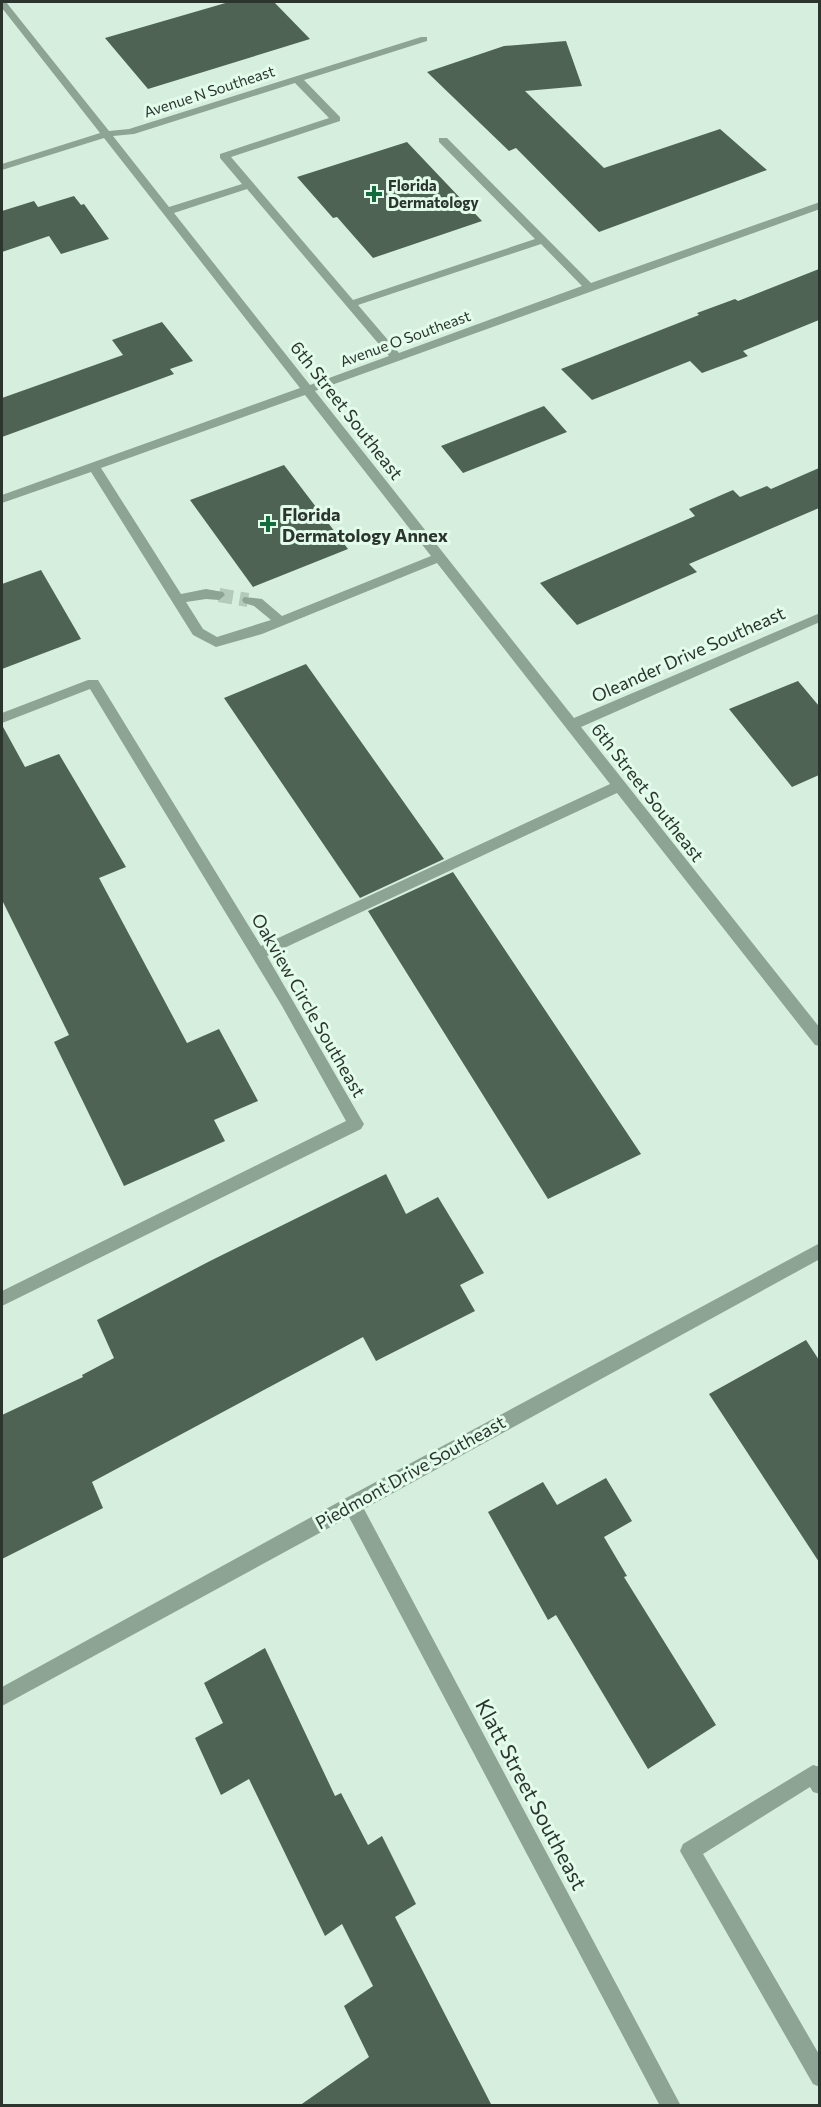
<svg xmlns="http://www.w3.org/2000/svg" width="821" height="2107" viewBox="0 0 821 2107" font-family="Commissioner,sans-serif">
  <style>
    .building { fill: #4e6354 }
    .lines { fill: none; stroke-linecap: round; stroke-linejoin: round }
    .minor-tunnel { stroke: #b3c9ba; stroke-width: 14; stroke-dasharray: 14 7; stroke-linecap: butt }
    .minor { fill: #8da494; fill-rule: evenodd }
    .poi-dot { fill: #136b3e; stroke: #e2fbea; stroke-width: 2 }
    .labels { text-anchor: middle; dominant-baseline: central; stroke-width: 6; stroke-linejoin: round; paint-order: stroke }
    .far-street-label { font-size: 15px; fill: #2b352e; stroke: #e2fbea }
    .far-poi-label { font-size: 15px; font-weight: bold; fill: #2b352e; stroke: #e2fbea; text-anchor: start }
    .street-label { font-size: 18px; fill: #2b352e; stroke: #e2fbea }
    .poi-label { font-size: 18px; font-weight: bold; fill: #2b352e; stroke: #e2fbea; text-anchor: start }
    .near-street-label { font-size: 21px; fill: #2b352e; stroke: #e2fbea }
  </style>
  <rect width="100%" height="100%" fill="#d5eedd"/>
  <path class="building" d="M229,2H274L310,39L148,89L105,38Z
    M566,41L582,86L525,91L604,168L720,129L767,170L599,232L516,148L509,151L427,72L504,46Z
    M407,142L482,221L373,258L337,217L333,218L297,177Z
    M74,196L81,205L84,204L109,239L61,254L49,236L2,252V211L34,201L38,207Z
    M819,269V320L743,351L748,356L702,373L690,361L592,400L561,369L699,315L697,313L735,299L738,301Z
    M162,322L193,361L170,369L174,374L2,437V398L123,355L112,340Z
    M544,406L567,432L463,473L441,446Z
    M284,465L348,549L253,587L190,500Z
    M819,468V508L689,564L697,572L577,625L540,583L695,516L689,509L733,490L740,497L767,486L771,489Z
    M41,570L81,639L2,669V584Z
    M306,664L444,859L360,898L224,698Z
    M798,681L819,706V775L792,787L729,709Z
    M2,725L25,767L59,754L126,867L99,878L187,1043L219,1029L258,1101L214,1120L225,1141L124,1186L54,1042L69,1035L2,900Z
    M453,872L641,1154L548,1199L368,911Z
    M386,1174L406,1214L438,1197L484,1273L460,1285L475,1311L376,1361L363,1337L92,1482L103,1508L2,1559V1415L83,1377L82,1375L114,1358L97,1320L210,1261Z
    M806,1340L819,1360V1562L709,1394Z
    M606,1478L632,1521L604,1537L627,1576L624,1577L716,1725L648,1769L556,1615L548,1620L488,1512L543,1482L557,1505Z
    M265,1648L335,1796L341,1793L368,1845L382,1836L416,1904L395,1917L492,2106H299L369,2057L344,2006L373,1986L342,1924L325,1936L249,1779L221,1795L195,1738L223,1723L204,1683Z"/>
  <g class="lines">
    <path class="minor-tunnel" d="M219,595L248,600"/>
    <path class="minor" d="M2,2H6L109,131L129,129L421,37H427V41L304,80L340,117V121L231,157L353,300L535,239L439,142V138H447L591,283L820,202V209L315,391L574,718L820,613V622L581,727L820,1028V1046L815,1045L617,793L267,956L361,1119L364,1124L361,1129L2,1306V1291L346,1121L282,1006L90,689L2,723V713L88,680H98L261,946L610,784L437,563L262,634L216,647L193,635L91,472L2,503V495L300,388L104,138L2,170V164L100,133L2,8ZM295,83L329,118L220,154V158L242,184L169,207L113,136L134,134ZM247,189L389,356L310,385L174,213ZM541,244L582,286L399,353L358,305ZM305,395L431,556L282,616L262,599L244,597L242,600L244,603L254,606L271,620L217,637L203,629L186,602L206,599L219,600L225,595L223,592L206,589L181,594L101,468Z
      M820,1243V1259L364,1509L681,2106H660L349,1517L2,1706V1687L346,1498Z
      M813,1765L820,1767V1794L813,1792L810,1787L703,1854L820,2056V2087L813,2084L680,1851L683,1844Z"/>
  </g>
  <g class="poi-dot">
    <path d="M371 185h6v6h6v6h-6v6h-6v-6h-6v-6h6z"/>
    <path d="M265 515h6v6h6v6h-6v6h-6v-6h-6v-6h6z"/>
  </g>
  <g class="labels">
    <g class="far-street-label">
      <text transform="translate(209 91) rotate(-18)">Avenue N Southeast</text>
      <text transform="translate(405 338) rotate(-20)">Avenue O Southeast</text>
    </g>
    <g class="far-poi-label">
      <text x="388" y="185">Florida<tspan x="388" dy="17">Dermatology</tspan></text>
    </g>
    <g class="street-label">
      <text transform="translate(347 410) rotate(52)">6th Street Southeast</text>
      <text transform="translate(688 654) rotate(-24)">Oleander Drive Southeast</text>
      <text transform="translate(648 792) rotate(52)">6th Street Southeast</text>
      <text transform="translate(309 1005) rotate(60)">Oakview Circle Southeast</text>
      <text transform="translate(410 1472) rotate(-29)">Piedmont Drive Southeast</text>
    </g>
    <g class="poi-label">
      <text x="282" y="514">Florida<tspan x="282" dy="21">Dermatology Annex</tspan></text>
    </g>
    <g class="near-street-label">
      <text transform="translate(532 1794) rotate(62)">Klatt Street Southeast</text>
    </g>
  </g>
  <rect width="821" height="2107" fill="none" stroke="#2b352e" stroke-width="6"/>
</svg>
